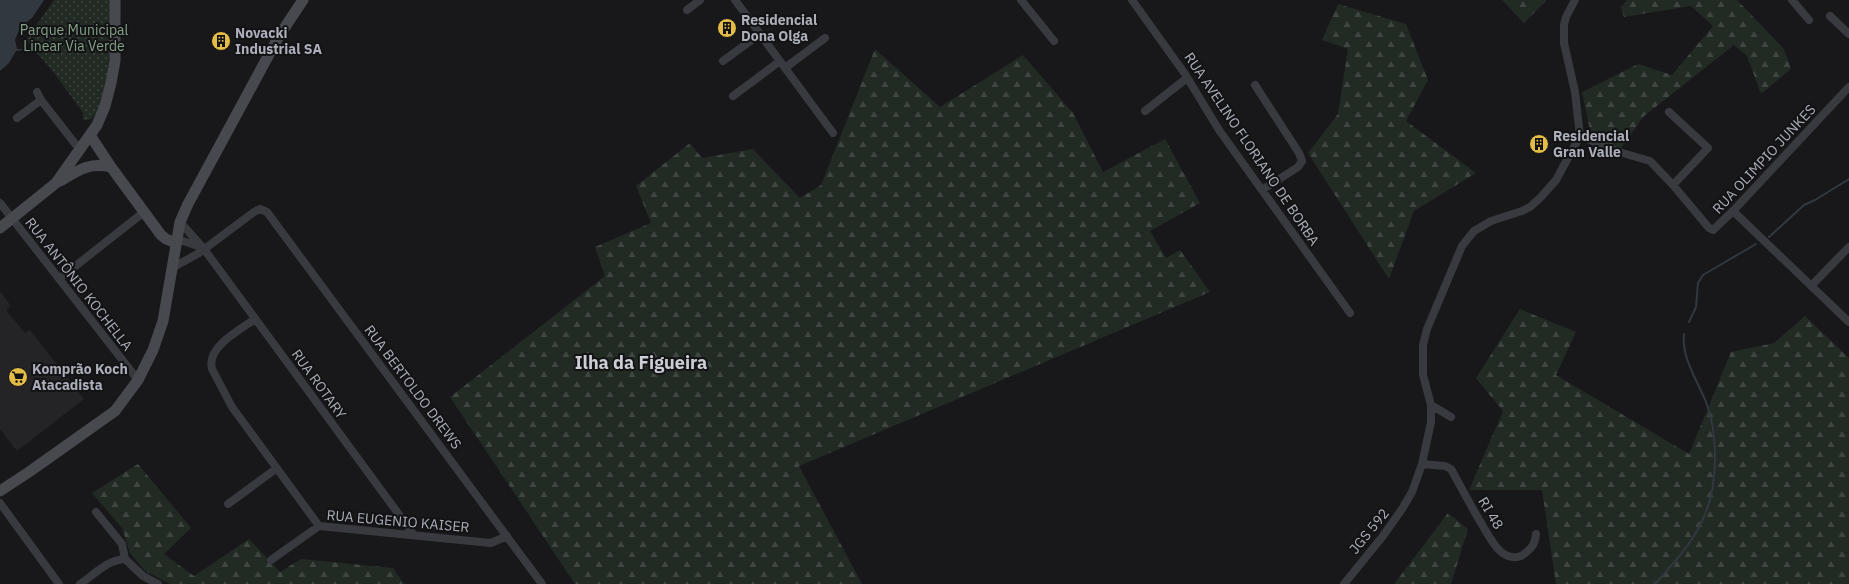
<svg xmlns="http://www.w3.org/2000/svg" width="1849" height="584" viewBox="0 0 1849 584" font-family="'IBM Plex Sans',sans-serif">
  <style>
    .built { fill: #242427 }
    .forest { fill: url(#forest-firs) }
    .park { fill: url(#park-dots) }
    .water { fill: #31383f }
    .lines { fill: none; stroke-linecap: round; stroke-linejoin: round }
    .stream { stroke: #31383f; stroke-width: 2 }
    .street { stroke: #393a3f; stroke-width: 8 }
    .secondary { stroke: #48494f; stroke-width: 11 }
    .labels { text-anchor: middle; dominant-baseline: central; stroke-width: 4; stroke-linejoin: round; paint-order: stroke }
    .poi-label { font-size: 14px; font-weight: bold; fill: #acafb9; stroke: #131315; text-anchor: start }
    .park-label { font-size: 14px; fill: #84a288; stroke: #131315 }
    .street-label { font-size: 14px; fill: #acafb9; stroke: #131315 }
    .district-label { font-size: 18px; font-weight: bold; fill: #ccced5; stroke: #131315 }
  </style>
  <defs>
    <pattern id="forest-firs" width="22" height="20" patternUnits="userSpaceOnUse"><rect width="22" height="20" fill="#222a24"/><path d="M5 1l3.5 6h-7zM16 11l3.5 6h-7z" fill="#3f4642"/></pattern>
    <pattern id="park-dots" width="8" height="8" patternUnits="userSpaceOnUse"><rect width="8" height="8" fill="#222a24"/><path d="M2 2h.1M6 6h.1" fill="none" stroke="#3f4642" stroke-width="1.8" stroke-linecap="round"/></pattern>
  </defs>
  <rect width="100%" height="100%" fill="#18181a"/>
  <path class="built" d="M0,291L11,306L6,310L25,333L30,330L84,399L17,451L0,429Z"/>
  <path class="forest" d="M1502,0H1547L1524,23Z
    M1627,0H1737L1784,49L1791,69L1761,94L1747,56L1734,45L1643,117L1620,150L1591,135L1582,92L1638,64L1672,75L1713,26L1691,6L1624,17L1621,7Z
    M1338,4L1406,24L1428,80L1406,121L1476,173L1414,211L1389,279L1308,153L1338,114L1348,49L1322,40Z
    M875,49L940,107L1023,55L1073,113L1103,172L1165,139L1200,203L1150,231L1166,258L1180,250L1210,292L799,466L862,584H575L450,397L605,276L595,247L651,223L636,186L690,143L702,158L753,149L800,198L821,185Z
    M1520,309L1576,332L1556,375L1689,454L1731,352L1774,343L1805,316L1849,358V584H1556L1542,490H1469L1503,411L1476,378Z
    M138,464L191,528L164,554L194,576L249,539L280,572L301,559L393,568L403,583L406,584H170L145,571L130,553L122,528L92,493Z
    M1448,513L1468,529L1451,584H1394Z"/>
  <path class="park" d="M54,0H110C110,34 112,64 102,96C99,106 98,115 89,120H83V113L55,74L26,40Z"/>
  <path class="water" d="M0,0H44L32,18L20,27L15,40L17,49H23L22,50L16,51L9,63L0,71Z"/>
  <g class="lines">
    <path class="stream" d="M1769,237L1804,205L1815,200L1849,179
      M1689,322L1696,307L1698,283L1703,275L1756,244
      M1655,584C1672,565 1691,545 1702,521C1718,489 1719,436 1706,402C1698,382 1681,357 1684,334"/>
    <path class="street" d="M735,0L833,133
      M1021,0L1054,41
      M1132,0L1185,74L1219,130L1350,313
      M1792,0L1809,20
      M687,10L700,0
      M1830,16L1849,34
      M723,61L760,34
      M785,68L825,38
      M1255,85L1299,153L1302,161L1298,167L1262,190
      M37,92L41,100L80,150
      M733,96L780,61
      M1145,111L1187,78
      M1669,112L1708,148L1673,185
      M17,118L41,100
      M1580,136L1619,152L1650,161L1673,185L1709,228L1713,230L1733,211L1849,87
      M0,203L138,380
      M1733,211L1849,322
      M180,222L204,249L414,535
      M176,243L183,241L201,247
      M172,268L199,253L254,212L260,209L267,212L542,584
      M59,279L144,212
      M1811,286L1849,247
      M255,319C240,330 206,347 212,369L232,407L319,526
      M1431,405L1451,417
      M1422,464L1445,466L1451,469C1462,489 1472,508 1484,528C1488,535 1493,544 1499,550C1506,557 1517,560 1524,554C1532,548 1535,544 1536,534
      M0,503L59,584
      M228,504L277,468
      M96,512L122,544L125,559L143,576L158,584
      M271,560L319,526L491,543L507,536
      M80,584C95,574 107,560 125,559
      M1344,584L1383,536L1402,509L1412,492L1422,464L1431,422V405L1423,375V345L1427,329L1462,246L1474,231L1491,221L1522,211L1530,207L1541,197L1556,180L1580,136L1575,92L1564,43V25L1566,17L1575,0"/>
    <path class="secondary" d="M90,135L111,167L161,235L166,239L176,243
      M60,181C79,170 89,162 111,167
      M0,228L56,183L97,125L105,106L111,83L115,61V0
      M0,491L29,472L115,411L138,380L153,350L163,321L180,222L188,204L279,36L303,0"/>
  </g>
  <defs>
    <g id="building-disc" transform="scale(1)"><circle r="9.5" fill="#e3bb47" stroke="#131315"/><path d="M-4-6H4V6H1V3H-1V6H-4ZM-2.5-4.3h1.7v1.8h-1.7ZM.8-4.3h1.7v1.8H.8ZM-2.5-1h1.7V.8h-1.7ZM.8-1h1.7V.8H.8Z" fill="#111"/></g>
    <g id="supermarket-disc" transform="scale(1)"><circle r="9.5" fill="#e3bb47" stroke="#131315"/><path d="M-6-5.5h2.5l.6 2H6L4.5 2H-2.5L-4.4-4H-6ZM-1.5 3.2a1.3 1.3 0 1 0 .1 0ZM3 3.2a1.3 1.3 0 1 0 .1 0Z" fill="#111"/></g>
  </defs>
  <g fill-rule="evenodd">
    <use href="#building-disc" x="727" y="28"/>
    <use href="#building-disc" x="221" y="41"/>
    <use href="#building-disc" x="1539" y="144"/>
    <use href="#supermarket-disc" x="18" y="377"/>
  </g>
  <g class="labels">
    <g class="poi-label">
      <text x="741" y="20">Residencial<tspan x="741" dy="16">Dona Olga</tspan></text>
      <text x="235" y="33">Novacki<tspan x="235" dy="16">Industrial SA</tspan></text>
      <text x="1553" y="136">Residencial<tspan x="1553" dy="16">Gran Valle</tspan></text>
      <text x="32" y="369">Komprão Koch<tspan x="32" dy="16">Atacadista</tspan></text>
    </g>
    <g class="park-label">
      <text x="74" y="30">Parque Municipal<tspan x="74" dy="16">Linear Via Verde</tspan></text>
    </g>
    <g class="street-label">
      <text transform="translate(1252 149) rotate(56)">RUA AVELINO FLORIANO DE BORBA</text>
      <text transform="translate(1764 159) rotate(-47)">RUA OLIMPIO JUNKES</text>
      <text transform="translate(79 284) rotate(52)">RUA ANTÔNIO KOCHELLA</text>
      <text transform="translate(319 384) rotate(54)">RUA ROTARY</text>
      <text transform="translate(413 387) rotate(53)">RUA BERTOLDO DREWS</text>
      <text transform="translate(1491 513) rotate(59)">RI 48</text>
      <text transform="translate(398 521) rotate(5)">RUA EUGENIO KAISER</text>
      <text transform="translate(1369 531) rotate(-51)">JGS 592</text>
    </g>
    <g class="district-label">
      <text x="641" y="362">Ilha da Figueira</text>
    </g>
  </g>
</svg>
